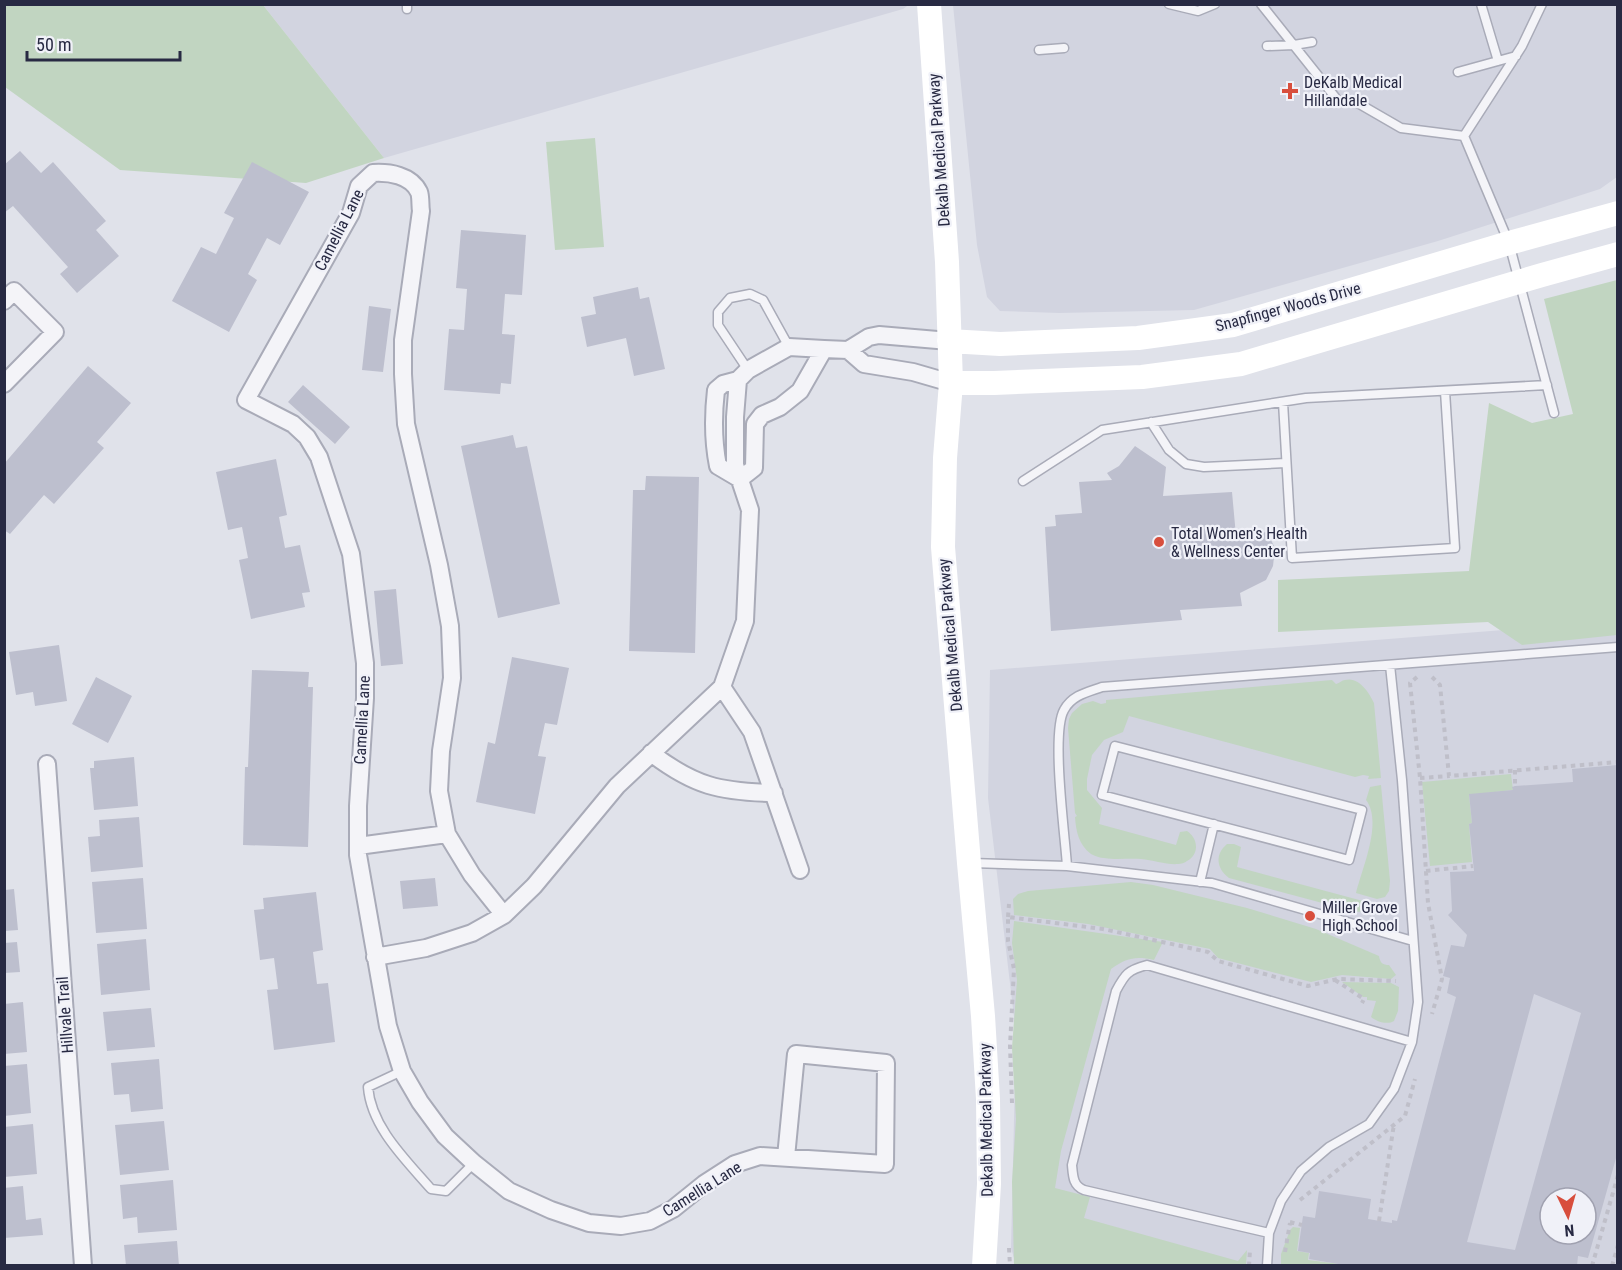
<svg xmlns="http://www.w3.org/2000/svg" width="1622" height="1270" viewBox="0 0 1622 1270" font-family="'Roboto Condensed',sans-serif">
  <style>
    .built { fill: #d2d4e0; fill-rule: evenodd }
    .green { fill: #c1d5c1 }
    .building { fill: #bdbfce; fill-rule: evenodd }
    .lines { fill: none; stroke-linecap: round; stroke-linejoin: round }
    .service-casing { stroke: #a9abb8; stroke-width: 11 }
    .minor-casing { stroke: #a9abb8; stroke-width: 20 }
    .path { stroke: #bfbfc9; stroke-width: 4; stroke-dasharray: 4.5 4.5; stroke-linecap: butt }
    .service { stroke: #f4f4f8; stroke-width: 8 }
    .minor { stroke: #f4f4f8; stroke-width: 16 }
    .secondary { stroke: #fff; stroke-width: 24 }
    .poi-dot { fill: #d84e3d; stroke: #f0f1f8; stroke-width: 2 }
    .labels { text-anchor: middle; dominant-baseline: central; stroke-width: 4.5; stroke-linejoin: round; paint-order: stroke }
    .poi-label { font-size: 16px; fill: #282a43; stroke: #f0f1f8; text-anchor: start }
    .street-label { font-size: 16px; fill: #282a43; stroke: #f0f1f8 }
  </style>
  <rect width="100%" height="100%" fill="#e0e2ea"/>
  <path class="built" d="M910,4L903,9L384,158L263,5Z
    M953,5H1617V177L1600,189L1438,241L1194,310L1059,313L1000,311L987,297L977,245Z
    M1617,619V1265H1016L1011,1248L1016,1034L988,798L990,670L1595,623ZM1550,1198H1586V1234H1550Z"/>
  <path class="green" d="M5,5H263L384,158L306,183L120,170L5,87Z
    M595,138L604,247L555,250L546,142Z
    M1617,280V635L1522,645L1488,622L1278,632V580L1469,571L1489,403L1532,423L1573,414L1544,299Z
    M1332,680L1336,684C1340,683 1342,680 1345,680C1359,676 1370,694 1374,703L1381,778L1368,779L1369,776L1363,775L1355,777L1129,716L1123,732L1104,740L1092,755L1087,779V790L1102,808L1099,824L1176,845L1180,832L1187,831C1198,838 1200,854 1187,861C1185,863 1181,864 1178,864C1167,865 1153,860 1141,859C1129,858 1116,860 1104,858C1100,858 1095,856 1091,854C1079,845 1076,832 1075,817L1077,816L1075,813L1068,728L1069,719L1072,713L1082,704L1093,701L1101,704L1106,703V700Z
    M1511,774L1513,790L1469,795L1472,823L1469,824L1472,862L1430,866L1422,782Z
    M1381,785L1390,881L1389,891L1385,897L1377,899L1356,893C1362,868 1383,822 1366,800L1370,787Z
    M1227,844H1234L1241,847L1237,867L1374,904L1375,906L1369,911L1356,912L1229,878C1217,869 1214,855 1227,844Z
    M1131,882L1153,885L1247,908L1316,929L1379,956C1380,963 1383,965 1389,965L1396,975L1391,979L1342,975L1311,982L1218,958L1210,949L1088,924L1014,915L1013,899L1018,894L1028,891Z
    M1014,921L1163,942L1154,960C1135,956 1127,958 1111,969L1061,1151L1055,1188L1090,1197L1084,1218L1238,1261L1247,1250L1246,1265H1014L1012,1182L1016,1119L1012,1048L1017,980L1012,943Z
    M1342,982L1391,983L1399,987L1398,1011L1394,1021C1388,1025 1377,1022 1371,1017L1376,1001L1367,1000V997H1363Z
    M1293,1227L1300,1228L1297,1251L1309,1253L1308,1260L1348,1265L1281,1266V1254L1290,1230Z"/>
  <path class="building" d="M20,151L41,173L53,162L106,221L96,230L119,256L77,293L60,274L68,267L13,206L4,213V165Z
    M252,162L309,192L280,245L267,238L248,274L257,280L229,332L172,301L201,247L216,254L234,218L224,213Z
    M461,230L526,235L522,295L505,294L502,334L515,335L511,384L501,383L500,394L444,390L449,329L464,330L467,289L456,288Z
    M638,287L640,299L649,297L665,369L634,376L626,338L587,347L581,317L596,314L593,297Z
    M369,306L391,309L383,372L362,370Z
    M88,366L131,403L97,442L104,448L54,504L44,495L10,534L4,530V464Z
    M303,385L350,427L335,444L288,402Z
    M513,435L516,448L527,446L560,604L498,618L461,446Z
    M1135,446L1166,467L1163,496L1232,492L1236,536L1267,532L1275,548L1273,566L1266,580L1240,593L1242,606L1180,610L1182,620L1051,631L1045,527L1056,526L1055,515L1082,513L1079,482L1112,480L1107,473L1119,466Z
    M276,459L287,515L279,517L285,548L300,545L310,592L302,593L305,607L251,619L239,560L248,558L242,527L228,530L216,472Z
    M646,476L699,477L695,653L629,651L633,490H645Z
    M396,589L403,664L381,666L374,591Z
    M59,645L67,701L35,706L33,692L16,695L9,652Z
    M512,657L569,668L557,725L545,723L538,756L546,757L535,814L476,802L488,742L495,744Z
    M252,670L309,672L308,687H313L308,847L243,845L245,767H248Z
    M96,677L132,696L108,743L72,724Z
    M134,757L138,806L94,810L90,768H94V761Z
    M1618,765V1151L1588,1258L1578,1256L1577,1266H1350L1309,1259L1310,1253L1298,1251L1303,1216L1315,1218L1319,1191L1371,1199L1368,1219L1392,1223V1220L1397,1221L1456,997L1447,993L1450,978L1443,976L1451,945L1464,947L1467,935L1448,915L1452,911L1450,872L1474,871L1469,824L1472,823L1469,794L1513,790L1512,787L1515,786L1573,782L1572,769ZM1534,994L1581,1013L1515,1250L1467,1242ZM1550,1198H1586V1234H1550Z
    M139,817L143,867L91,872L88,837L100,836L99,820Z
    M143,878L147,929L96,933L92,882Z
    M435,878L438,906L403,909L400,881Z
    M14,889L18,930L5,931V890Z
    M316,892L323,950L313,952L317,984L328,983L335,1042L274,1050L267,990L278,989L274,958L260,960L254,910L264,909L263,898Z
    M146,939L150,990L101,995L97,944Z
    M17,942L20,972L4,973V943Z
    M23,1002L27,1052L4,1054V1004Z
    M151,1008L155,1047L107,1051L103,1012Z
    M159,1059L163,1109L131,1112L129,1094L114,1095L111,1063Z
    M27,1064L31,1113L4,1116V1066Z
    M164,1121L169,1170L120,1175L115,1125Z
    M33,1124L37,1174L4,1177V1127Z
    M173,1180L177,1230L138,1233L137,1217L123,1219L120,1185Z
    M23,1186L26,1220L41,1218L43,1235L4,1238V1188Z
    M177,1241L179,1266H126L124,1245Z"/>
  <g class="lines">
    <g class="service-casing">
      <path id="service" d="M407,4V9
        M1169,4L1198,11L1215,4
        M1261,4L1339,102H1356L1401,128L1464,136L1509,243L1554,413
        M1481,4L1498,61
        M1267,46L1294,45L1312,42
        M1039,50L1064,48
        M1458,72L1516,56
        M1464,136L1522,46L1542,4
        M748,370L718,325V312L730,298L750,294L763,300L789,347
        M1283,402L1292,558L1455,548L1445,391
        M1151,422L1169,450L1186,464L1204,467L1286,463
        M1023,481L1102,430L1306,398L1547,385
        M1115,746L1362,810L1349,860L1102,795Z
        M972,863L1067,866L1212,883L1413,941
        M1067,866C1065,835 1051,733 1064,710C1072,695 1088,692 1102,687L1618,647
        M1200,882L1214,824
        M402,1071L368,1087C371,1127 406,1160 431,1189L446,1191L474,1163
        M1269,1233L1084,1190C1073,1186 1073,1176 1072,1165L1116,991C1125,974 1128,970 1147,965L1412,1042
        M1267,1266L1269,1233L1281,1201L1301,1171L1329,1147L1369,1124L1394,1089L1412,1042L1418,1002L1402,780L1390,665"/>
    </g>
    <g class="minor-casing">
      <path id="minor" d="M4,301L14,291L55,332L4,384
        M848,350L869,337L879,335L949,341
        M738,380L723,384L716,390C713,416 713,441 718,466L740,479
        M740,479L754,468L755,424L762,415L780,407L800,391L824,349
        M722,687L752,732L800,870
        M651,753C694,786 720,792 774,793
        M47,764L83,1266
        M358,846L447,834
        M504,915L472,875L447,834L439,791L441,751L452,678L450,626L439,565L406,424L403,374V340L421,211C420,206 421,197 419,192C411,175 389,172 373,173L359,186L351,213L246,400L293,424L307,437L319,457L351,554L365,663V698L358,806V855L388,1026L402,1071L420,1102L445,1136L474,1163L509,1191L551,1210L589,1223L621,1226L650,1221L673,1209L704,1184L735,1164L760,1156L885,1164L886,1063L796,1054L786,1157
        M375,957L426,948L472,933L504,915L534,886L617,786L722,687L745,621L750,510L735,465V417L738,380L748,370L789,347L824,349L848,350L864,364L913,372L951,383"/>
    </g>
    <path class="path" d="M1417,677L1410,683L1420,778L1428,903L1442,979L1432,1014
      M1432,677L1440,685L1449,776L1618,762
      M1515,770V786
      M1420,778L1449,776
      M1426,871L1473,866
      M1008,917L1009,904
      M1335,980L1364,999L1362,1003
      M1012,1103L1010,1046L1014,969L1008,941V917L1103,929L1208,952L1218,961L1308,986L1338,979L1396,981
      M1300,1200L1405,1116L1415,1079
      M1379,1221L1394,1124
      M1290,1222L1302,1225
      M1009,1248L1010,1266
      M1285,1252L1290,1223
      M1249,1266L1250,1250
      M1592,1266L1618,1175
      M1612,1266L1618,1245"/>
    <use href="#service" class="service"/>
    <use href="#minor" class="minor"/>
    <path class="secondary" d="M929,4L947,262L951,383L945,458L943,547L969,863L983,1016L988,1099L989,1184L984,1266
      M949,341L1000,344L1138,338L1233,325L1509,243L1618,213
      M951,383H994L1142,377L1241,364L1542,275L1618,254"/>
  </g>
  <g class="poi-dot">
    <path d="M1287 82h6v6h6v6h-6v6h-6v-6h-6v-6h6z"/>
    <circle cx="1159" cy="542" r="6"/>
    <circle cx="1310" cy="916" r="6"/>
  </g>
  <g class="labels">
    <g class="poi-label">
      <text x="1304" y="82">DeKalb Medical<tspan x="1304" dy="18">Hillandale</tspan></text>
      <text x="1171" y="533">Total Women’s Health<tspan x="1171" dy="18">&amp; Wellness Center</tspan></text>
      <text x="1322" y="907">Miller Grove<tspan x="1322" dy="18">High School</tspan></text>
    </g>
    <g class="street-label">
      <text transform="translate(939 150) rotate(-94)">Dekalb Medical Parkway</text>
      <text transform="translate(339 230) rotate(-63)">Camellia Lane</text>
      <text transform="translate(1288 307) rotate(-15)">Snapfinger Woods Drive</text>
      <text transform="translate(950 635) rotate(-95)">Dekalb Medical Parkway</text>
      <text transform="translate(362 720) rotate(-87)">Camellia Lane</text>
      <text transform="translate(65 1015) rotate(-94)">Hillvale Trail</text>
      <text transform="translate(986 1120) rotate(-91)">Dekalb Medical Parkway</text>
      <text transform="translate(702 1189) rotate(-32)">Camellia Lane</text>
    </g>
  </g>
  <rect width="1622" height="1270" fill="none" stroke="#282a43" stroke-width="12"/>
  <g transform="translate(1568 1216) rotate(175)"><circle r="28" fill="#f0f1f8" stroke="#a0a1b0" stroke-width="1.5"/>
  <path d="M0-4.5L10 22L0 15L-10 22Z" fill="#d84e3d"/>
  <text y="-9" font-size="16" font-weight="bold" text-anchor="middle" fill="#282a43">N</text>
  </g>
  <path d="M27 51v9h153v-9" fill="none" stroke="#282a43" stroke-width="3"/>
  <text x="36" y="51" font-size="18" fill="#282a43" stroke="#f0f1f8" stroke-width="4.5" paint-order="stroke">50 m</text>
</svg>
